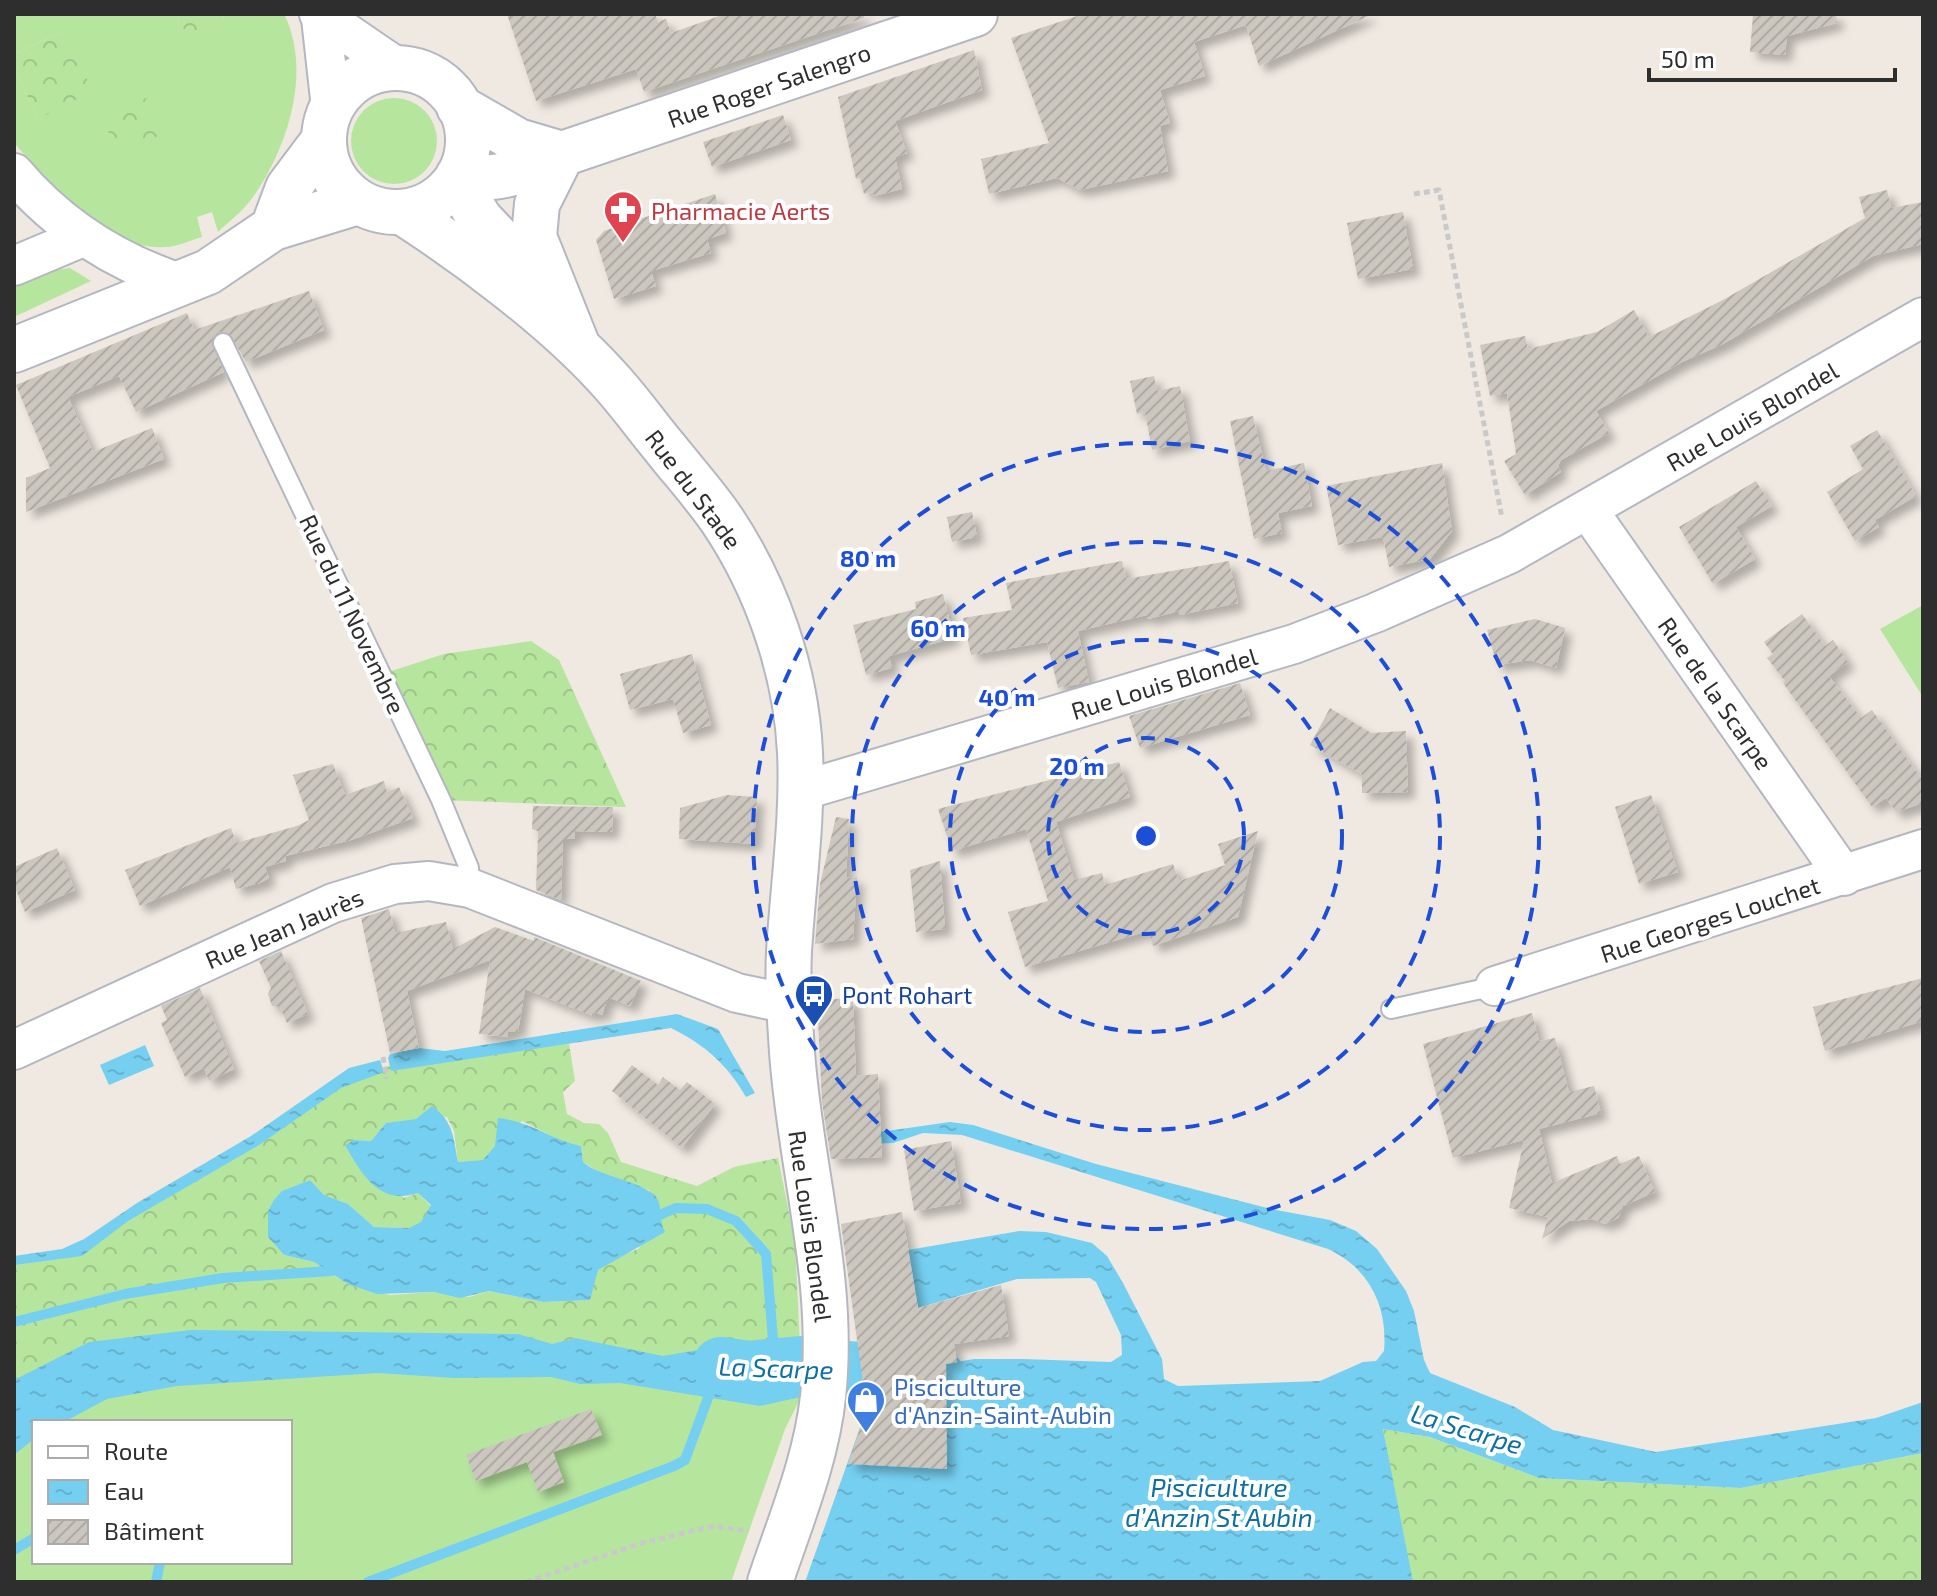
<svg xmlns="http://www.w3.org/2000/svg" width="1937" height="1596" viewBox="0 0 1937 1596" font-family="'Exo 2',sans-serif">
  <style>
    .grass { fill: #b6e59e; fill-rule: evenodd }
    .forest { fill: url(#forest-crowns); fill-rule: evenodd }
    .water { fill: url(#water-ripples) }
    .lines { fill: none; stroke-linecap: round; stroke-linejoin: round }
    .stream { stroke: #75cff0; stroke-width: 10 }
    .river { stroke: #75cff0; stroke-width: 58 }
    .building { fill: url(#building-hatch); filter: url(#shadow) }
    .lane-casing { stroke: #b4b7c1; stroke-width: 22 }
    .street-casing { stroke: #b4b7c1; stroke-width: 42 }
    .secondary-casing { stroke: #b4b7c1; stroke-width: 48 }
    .path { stroke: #c9c9c9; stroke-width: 5; stroke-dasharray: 6 4; stroke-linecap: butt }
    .lane { stroke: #fff; stroke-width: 18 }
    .street { stroke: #fff; stroke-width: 38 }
    .secondary { stroke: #fff; stroke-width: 44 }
    .ring { fill: none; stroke: #1d4ed8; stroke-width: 4; stroke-dasharray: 14 10 }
    .labels { text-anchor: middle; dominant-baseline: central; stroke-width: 8; stroke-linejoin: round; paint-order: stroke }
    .street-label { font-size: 24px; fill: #2e2e2e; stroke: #fff }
    .health-label { font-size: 24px; fill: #be3a42; stroke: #fff; text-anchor: start }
    .transit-label { font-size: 24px; fill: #164399; stroke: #fff; text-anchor: start }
    .shop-label { font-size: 24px; fill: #366cbe; stroke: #fff; text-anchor: start }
    .water-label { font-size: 26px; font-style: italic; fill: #0d6fa3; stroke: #fff }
    .centre { fill: #1d4ed8; stroke: #fff; stroke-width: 4 }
    .ring-label { font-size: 24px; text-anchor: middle; font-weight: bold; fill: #1d4ed8; stroke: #fff; stroke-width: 8; stroke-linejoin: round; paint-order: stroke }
  </style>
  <defs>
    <pattern id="forest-crowns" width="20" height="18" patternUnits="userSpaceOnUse" patternTransform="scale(2)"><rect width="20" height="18" fill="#b6e59e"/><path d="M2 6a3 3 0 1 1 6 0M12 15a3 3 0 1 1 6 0" fill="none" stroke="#9dc588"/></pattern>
    <pattern id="water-ripples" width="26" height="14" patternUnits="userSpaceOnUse" patternTransform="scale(2)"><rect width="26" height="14" fill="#75cff0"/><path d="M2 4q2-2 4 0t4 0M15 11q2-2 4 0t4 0" fill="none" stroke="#66b2ce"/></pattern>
    <pattern id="building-hatch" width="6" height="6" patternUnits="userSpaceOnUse" patternTransform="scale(2)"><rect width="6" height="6" fill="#cbc7bf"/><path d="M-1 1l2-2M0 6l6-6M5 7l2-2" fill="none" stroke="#afaba4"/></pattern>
    <filter id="shadow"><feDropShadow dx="7" dy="7" stdDeviation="4" flood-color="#0004"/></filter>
  </defs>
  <rect width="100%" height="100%" fill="#efe9e1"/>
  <path class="grass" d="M14,14H177L179,27L224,20L223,14H284C313,72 287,151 250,201C241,213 228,222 218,232L212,212L197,217L202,237C191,240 177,247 165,247C106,251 50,183 14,143V68L38,119L62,32L14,54Z
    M351 141a43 43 0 1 1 86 0a43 43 0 1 1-86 0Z
    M70,268L91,281L14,317V286L47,271Z
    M1923,605V697L1880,629Z
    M123,1365L748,1370L801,1365V1397L785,1429L731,1582H14V1415ZM34,1422H290V1562H34Z"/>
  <path class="forest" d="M177,14H223L224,20L203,36L179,27Z
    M62,32L93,91L38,119L14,68V54Z
    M149,97L162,135L115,151L102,113Z
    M531,641L559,660L626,807L441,800L382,674L444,654Z
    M568,1037L575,1081L563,1092L567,1114L584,1123L599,1124L608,1133L621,1162L697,1186L734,1167L778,1158L795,1242L801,1365L748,1370L240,1355L14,1415V1260L70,1253L368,1071L420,1058ZM447,1117L454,1131L458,1162L483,1161L522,1121L564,1142L581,1146L583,1162L604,1175L649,1190L660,1224L638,1249L612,1259L597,1271L589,1300L543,1302L489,1291L469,1297L434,1292L390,1295L348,1284L314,1262L284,1255L268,1237L293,1187L310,1180L324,1195L348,1204L374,1227L409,1228L421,1223L431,1206L418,1193L404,1198L354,1140L371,1141L386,1123Z
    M1383,1429L1430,1437L1539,1478L1741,1488L1923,1453V1582H1411Z"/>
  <path class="water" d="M677,1014L718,1029L755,1093L746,1097C727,1064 705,1045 671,1028L391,1071L388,1058L390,1054L419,1048L445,1051Z
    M145,1045L154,1066L109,1085L100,1065Z
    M380,1060L384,1072L341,1088L259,1145L128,1221L82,1256L14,1265V1256L62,1249L84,1239L137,1203L251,1136L349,1068Z
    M432,1106C454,1122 453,1137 458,1162L483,1160L495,1146L498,1118C530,1121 552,1140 581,1146L583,1162C601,1178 649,1182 658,1200C662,1210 659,1222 665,1232L598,1270L590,1300L543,1302L489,1291L460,1298L434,1292L377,1294L348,1284L314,1262L284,1255L268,1237V1211L274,1200L282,1191L310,1180L324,1195L348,1204L374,1227L409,1228L421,1222L431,1205L418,1193C380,1206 362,1175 345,1145L354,1140L371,1141L386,1123L416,1119Z
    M950,1122L973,1125L1096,1164L1271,1209L1330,1220L1356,1231L1377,1249L1406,1291L1414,1311L1424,1360L1430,1373L1515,1407L1553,1430L1656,1452L1876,1418L1923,1402V1453L1741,1488L1539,1478L1430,1437L1383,1429L1413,1582H805L862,1422L860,1362L938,1365L974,1359H1022L1111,1362L1122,1355L1121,1335L1096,1282L1090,1278L1017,1279L918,1308L908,1250L1019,1231L1046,1232L1092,1243L1107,1256L1123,1283L1162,1359L1164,1379L1178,1386L1320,1381L1363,1362L1376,1361L1384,1351C1388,1306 1369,1268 1328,1249L962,1135L923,1133L893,1143L869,1144L859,1135Z
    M191,1330L518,1334L552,1344L575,1338L663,1356L698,1350L754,1357L791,1352L798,1340L801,1397L760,1406L620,1383L580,1384L551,1377L454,1378L378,1373L177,1386L107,1399L64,1422H34V1439L14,1455V1380L89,1342Z"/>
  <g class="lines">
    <path class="stream" d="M648,1220L676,1208L707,1209L736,1221L766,1254L775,1364
      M14,1322L125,1294L223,1278L331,1271L342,1267
      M14,1550L34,1538
      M156,1582L160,1562
      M368,1582L674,1466L685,1460L712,1387"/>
    <path class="river" d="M721,1366L748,1370L801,1365L938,1379"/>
  </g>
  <path class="building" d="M507,14H655L658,22L666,19L671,33L725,14H864V18L644,92L636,69L536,101Z
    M1083,14H1373L1259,66L1246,25L1194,42L1205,76L1160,90L1170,123L1160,126L1168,171L1080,190L1057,178L989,194L981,159L1049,143L1011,38Z
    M1753,14H1836L1837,23L1787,36L1785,55L1750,52Z
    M974,50L982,90L895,121L907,153L895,157L902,189L874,196L873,192L864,194L860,178L856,179L838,97Z
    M783,115L791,140L712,167L703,142Z
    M1887,190L1891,208L1923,202V244L1873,256L1723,344L1682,362L1596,411L1609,433L1561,460L1558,466L1561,472L1525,495L1504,461L1516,454L1507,393L1490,396L1480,345L1525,336L1528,349L1597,332L1634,310L1649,337L1723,300L1865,218L1859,197Z
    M715,194L726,233L707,239L711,253L651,271L656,286L614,299L596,240L604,231Z
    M1403,212L1413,269L1358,279L1347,223Z
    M309,291L324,330L246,362L230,334L219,332L211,343L224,372L136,412L119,376L68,397L93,452L152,428L164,459L26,512V478L50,468L16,385L187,313L194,330Z
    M1154,376L1157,391L1180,386L1190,441L1152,450L1145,412L1137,414L1130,381Z
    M1253,416L1266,471L1304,463L1312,506L1278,513L1282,533L1254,539L1230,421Z
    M1877,430L1916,496L1875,520L1879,527L1855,541L1827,492L1863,469L1850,446Z
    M1442,463L1452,531L1430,559L1389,567L1383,537L1338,545L1326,486Z
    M1756,481L1772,506L1736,527L1755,559L1713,584L1679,527Z
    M972,512L977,537L952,542L947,517Z
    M1122,561L1126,579L1229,561L1238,603L1180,615L1179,611L1148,619L1147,615L1078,631L1089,682L1058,688L1047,642L971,655L963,618L1012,610L1006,583Z
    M943,594L954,638L889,656L892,668L866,675L853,625L916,609L915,602Z
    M1802,614L1825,646L1833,640L1848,662L1829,676L1861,718L1872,710L1923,781V803L1896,812L1886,798L1872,807L1783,683L1785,681L1767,658L1773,654L1764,642Z
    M1535,619L1565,628L1556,668L1530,660L1497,665L1487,630Z
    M692,654L711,725L683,733L673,699L630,710L620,674Z
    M1240,683L1250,715L1140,748L1129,716Z
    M1330,708L1371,733L1406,731L1408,792L1362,793V774L1310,745Z
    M1119,762L1130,797L1056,822L1074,880L1102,873L1105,885L1173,864L1179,881L1225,865L1218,844L1258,831L1238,917L1153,946L1148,931L1025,967L1008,912L1048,901L1026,829L952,851L938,809Z
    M333,764L345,795L384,781L387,792L399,787L413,818L351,840L285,856L286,861L265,867L269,878L260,883L236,889L230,867L140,906L125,870L231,828L236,843L297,826L309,820L293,775Z
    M727,795L757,797L754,844L679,839L680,808Z
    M1651,795L1678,872L1639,884L1615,807Z
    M533,806L613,807L612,832L575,831V839H563L561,900L536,890L538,831L532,829Z
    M836,817L849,819L846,878L857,877L853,939L815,944L820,884Z
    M57,848L75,890L25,912L14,885V867Z
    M940,861L945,929L916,932L910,870Z
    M389,909L395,933L446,922L453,949L495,927L534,941V937L641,981L630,1006L608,997L602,1015L595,1012L593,1016L525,989L518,1032L508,1031V1037L479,1034L490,960L407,991L419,1048L390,1053L361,918Z
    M281,951L308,1014L287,1023L280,1007L272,1006L268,994L271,988L259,961Z
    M1923,978V1021L1825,1051L1813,1007Z
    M200,988L234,1069L209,1081L204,1068L185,1077L161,1023L167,1020L161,1006Z
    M853,998L856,1076L878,1074L882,1157L831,1159L822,1102L817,1000Z
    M1532,1013L1539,1041L1555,1038L1569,1092L1594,1086L1601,1113L1539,1129L1552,1183L1617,1156L1620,1164L1639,1156L1655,1192L1623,1206L1618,1218L1605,1224L1592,1219L1569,1221L1542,1239L1548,1217L1509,1208L1524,1140L1453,1158L1423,1044Z
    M632,1065L658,1085L663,1077L680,1090L687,1082L715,1104L682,1148L612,1091Z
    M951,1141L961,1203L914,1211L904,1150Z
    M902,1212L918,1308L1001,1285L1009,1336L954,1344L957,1362L946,1364L947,1469L848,1464L862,1422L863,1383L841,1224Z
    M591,1409L602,1435L553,1452L564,1482L538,1492L527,1462L476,1481L466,1455Z"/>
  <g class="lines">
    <g class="lane-casing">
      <path id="lane" d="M223,343L441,800L469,868L470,888
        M1391,1009L1495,986"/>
    </g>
    <g class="street-casing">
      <path id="street" d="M319,14L398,68
        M321,18L331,108
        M14,173C58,225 116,262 180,283
        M14,266L83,237
        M1588,510L1844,876
        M801,791L1294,644L1375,613L1509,554L1923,317
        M1495,986L1923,849
        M14,1050L333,903L395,884L429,881L470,888L737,993L789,1004"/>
    </g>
    <g class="secondary-casing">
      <path id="secondary" d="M324 140a72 72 0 1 1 144 0a72 72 0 1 1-144 0Z
        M459,107L518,141L562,154
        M562,154L537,204L534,237L578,347
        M458,176C493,183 531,170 562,154L975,14
        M456,180L480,219L546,289
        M402,212C468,254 554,319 606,376C627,398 645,424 665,448C684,472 705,495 722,520C767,587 796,671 800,752C803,819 793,885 789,952C787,985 790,1019 792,1052C800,1167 836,1281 823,1397C816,1461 790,1522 770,1582
        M273,228L288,188L324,140
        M14,350L208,272L273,228L358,202"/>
    </g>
    <path class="path" d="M1414,194L1439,190L1502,518
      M383,1057L387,1079
      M526,1582L642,1543L714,1526L748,1531"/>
    <use href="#lane" class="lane"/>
    <use href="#street" class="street"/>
    <use href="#secondary" class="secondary"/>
  </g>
  <g class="ring">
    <circle cx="1146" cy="836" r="98"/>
    <circle cx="1146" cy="836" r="196"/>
    <circle cx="1146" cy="836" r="294"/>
    <circle cx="1146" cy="836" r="393"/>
  </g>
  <defs>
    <g id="pharmacy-pin" transform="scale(2)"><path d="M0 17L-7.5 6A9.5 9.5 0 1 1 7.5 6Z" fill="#e0444e" stroke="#fff"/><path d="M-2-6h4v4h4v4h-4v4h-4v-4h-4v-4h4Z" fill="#fff"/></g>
    <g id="bus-pin" transform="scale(2)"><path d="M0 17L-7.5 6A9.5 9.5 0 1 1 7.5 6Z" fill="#1a4fb4" stroke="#fff"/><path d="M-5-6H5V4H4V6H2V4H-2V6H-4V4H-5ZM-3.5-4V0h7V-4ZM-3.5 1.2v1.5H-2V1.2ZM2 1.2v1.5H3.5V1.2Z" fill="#fff"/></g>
    <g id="shop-pin" transform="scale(2)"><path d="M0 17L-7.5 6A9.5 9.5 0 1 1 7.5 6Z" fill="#3f7fe0" stroke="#fff"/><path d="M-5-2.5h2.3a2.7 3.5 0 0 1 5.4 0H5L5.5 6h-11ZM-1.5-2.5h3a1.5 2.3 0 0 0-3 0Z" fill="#fff"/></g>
  </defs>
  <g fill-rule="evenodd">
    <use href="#pharmacy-pin" x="623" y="210"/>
    <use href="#bus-pin" x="814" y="994"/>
    <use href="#shop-pin" x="866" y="1400"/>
  </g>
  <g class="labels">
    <g class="street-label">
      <text transform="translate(769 85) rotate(-19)">Rue Roger Salengro</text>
      <text transform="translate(1752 416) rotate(-30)">Rue Louis Blondel</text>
      <text transform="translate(694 489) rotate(53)">Rue du Stade</text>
      <text transform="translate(353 614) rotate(65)">Rue du 11 Novembre</text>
      <text transform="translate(1164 683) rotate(-17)">Rue Louis Blondel</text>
      <text transform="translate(1716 693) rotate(55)">Rue de la Scarpe</text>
      <text transform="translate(1710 919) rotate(-18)">Rue Georges Louchet</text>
      <text transform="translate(284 928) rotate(-23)">Rue Jean Jaurès</text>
      <text transform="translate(811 1226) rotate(82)">Rue Louis Blondel</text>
    </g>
    <g class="health-label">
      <text x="651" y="210">Pharmacie Aerts</text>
    </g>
    <g class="transit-label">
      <text x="842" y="994">Pont Rohart</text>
    </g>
    <g class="shop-label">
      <text x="894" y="1386">Pisciculture<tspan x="894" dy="28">d'Anzin-Saint-Aubin</tspan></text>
    </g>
    <g class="water-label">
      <text transform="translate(776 1367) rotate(2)">La Scarpe</text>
      <text transform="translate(1467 1428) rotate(17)">La Scarpe</text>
      <text x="1219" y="1486">Pisciculture<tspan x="1219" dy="30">d’Anzin St Aubin</tspan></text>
    </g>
  </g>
  <circle cx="1146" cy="836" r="12" class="centre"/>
  <g class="ring-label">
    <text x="868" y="567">80 m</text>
    <text x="938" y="637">60 m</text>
    <text x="1007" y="706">40 m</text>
    <text x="1077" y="775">20 m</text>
  </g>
  <rect width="1937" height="1596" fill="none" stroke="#2e2e2e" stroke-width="32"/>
  <rect x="32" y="1420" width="260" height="144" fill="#ffffff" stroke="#ababab" stroke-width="2"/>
  <rect x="48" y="1446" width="40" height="12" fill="#ffffff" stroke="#ababab" stroke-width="2"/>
  <text x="104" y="1460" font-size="24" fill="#2e2e2e">Route</text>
  <rect x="48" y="1480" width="40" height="24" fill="url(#water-ripples)" stroke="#ababab" stroke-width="2"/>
  <text x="104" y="1500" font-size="24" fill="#2e2e2e">Eau</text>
  <rect x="48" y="1520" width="40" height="24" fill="url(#building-hatch)" stroke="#ababab" stroke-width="2"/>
  <text x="104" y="1540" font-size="24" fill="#2e2e2e">Bâtiment</text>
  <path d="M1649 68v12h246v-12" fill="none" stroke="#2e2e2e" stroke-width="4"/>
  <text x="1661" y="68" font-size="24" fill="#2e2e2e" stroke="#ffffff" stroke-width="6" paint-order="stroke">50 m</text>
</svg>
